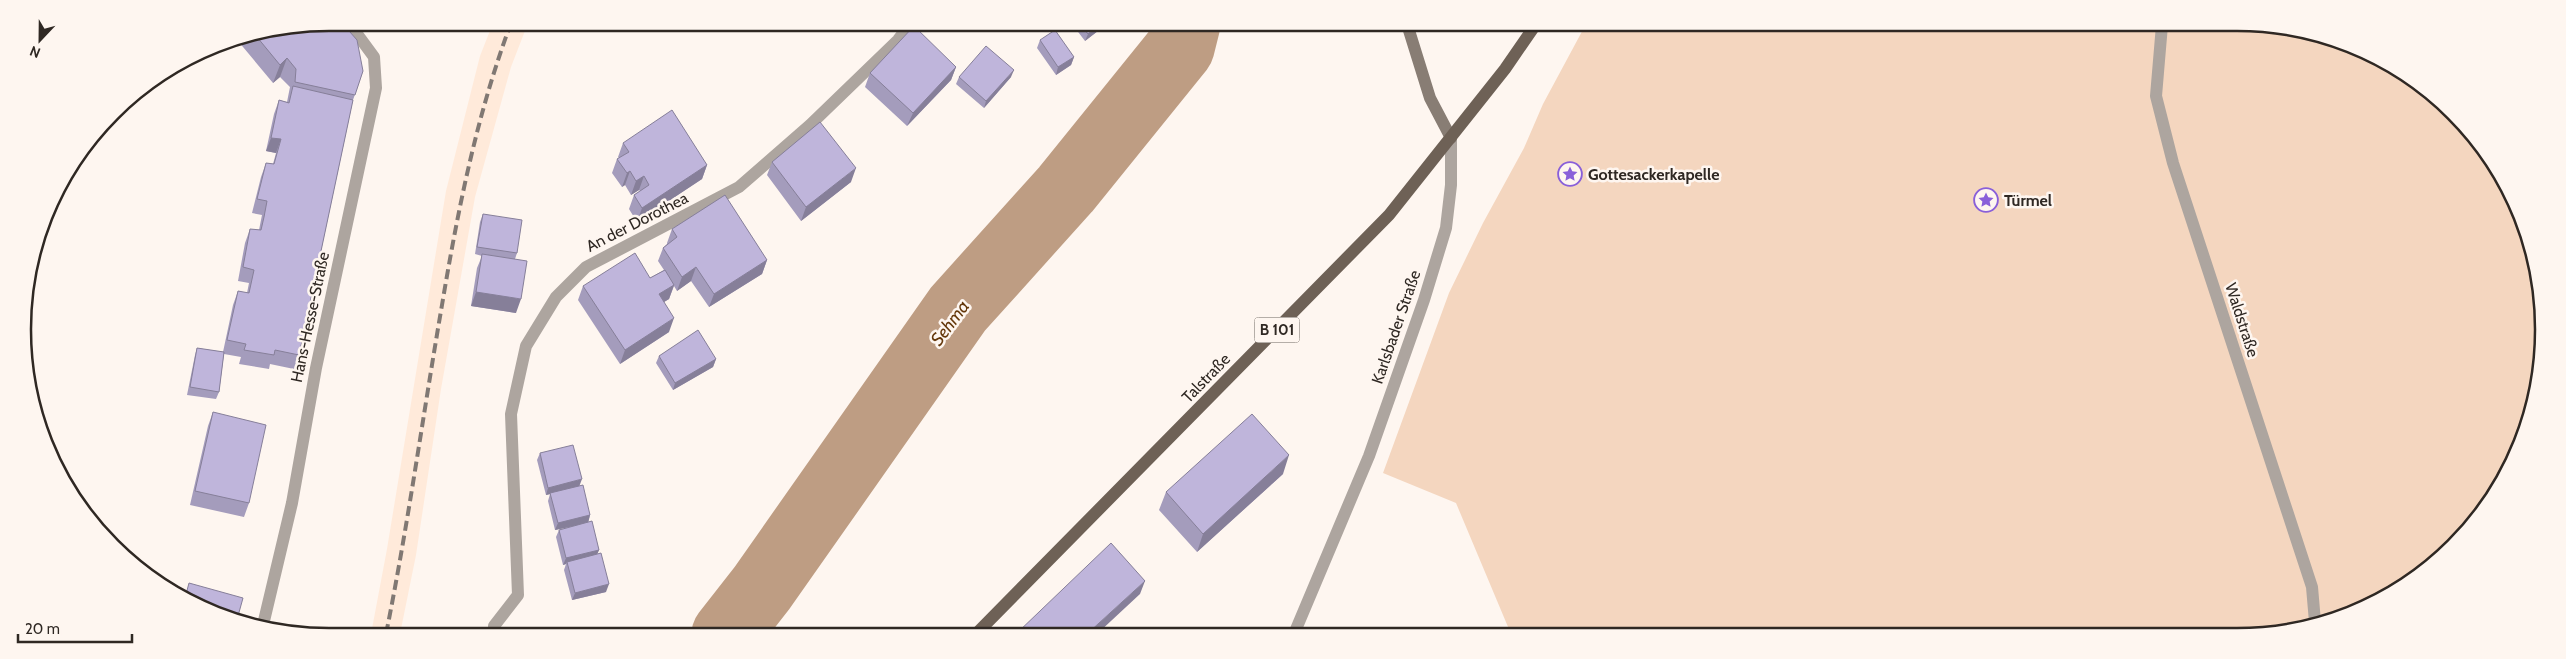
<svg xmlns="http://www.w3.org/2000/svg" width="2566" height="659" viewBox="0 0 2566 659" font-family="Cabin,sans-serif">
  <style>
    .built { fill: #ffeada }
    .green { fill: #f4d6bf }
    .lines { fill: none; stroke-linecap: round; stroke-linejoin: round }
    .river { stroke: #be9d83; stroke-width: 69 }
    .minor { stroke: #ada59f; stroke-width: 12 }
    .secondary { stroke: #887d74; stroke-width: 12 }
    .primary { stroke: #6e6156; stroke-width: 12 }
    .rail { stroke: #807873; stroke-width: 4; stroke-dasharray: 10 5; stroke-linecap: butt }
    .wall { fill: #a49cbc }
    .shaded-wall { fill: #867f99 }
    .building { fill: #bfb5db; stroke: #867f99 }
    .labels { text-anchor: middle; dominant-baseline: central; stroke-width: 5; stroke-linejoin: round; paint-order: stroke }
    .shield { fill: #fef6f0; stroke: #6d6660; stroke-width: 1 }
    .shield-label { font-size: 15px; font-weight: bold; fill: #2f2823 }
    .poi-label { font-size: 16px; font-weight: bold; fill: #2f2823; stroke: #fef6f0; text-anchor: start }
    .street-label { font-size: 16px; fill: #2f2823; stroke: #fef6f0 }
    .water-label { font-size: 18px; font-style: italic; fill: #65380b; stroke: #fef6f0 }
    .rim { fill: none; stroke: #2f2823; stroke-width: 2.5 }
  </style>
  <rect width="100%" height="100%" fill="#fef6f0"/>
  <path class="built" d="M493,23H528L511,67L475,197L441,389L416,555L400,634H371L387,549L446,191L480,56Z"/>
  <path class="green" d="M1586,24L2277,25L2390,64L2480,143L2533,250L2541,370L2512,466L2453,547L2372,605L2276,634H1511L1456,503L1383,473L1449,293L1483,223L1524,148L1543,104Z"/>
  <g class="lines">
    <path class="river" d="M726,634L762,588L958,309L1066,189L1180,48L1186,24"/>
    <path class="minor" d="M2162,25L2156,96L2173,163L2312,587L2315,622
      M263,625L292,503L316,368L376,88L374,57L349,23
      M495,634L494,626L518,595L511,414L526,346L556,297L586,267L739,187L810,125L898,40L911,23
      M1294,634L1369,456L1424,300L1446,228L1451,185V138"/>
    <path class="secondary" d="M1407,24L1430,98L1451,138"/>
    <path class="primary" d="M976,634L1389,215L1505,69L1536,24"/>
    <path class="rail" d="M386,634C408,525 423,415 442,305C458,209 477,114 511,23"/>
  </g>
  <path class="wall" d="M330,22L363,71L353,100L299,355L294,369L270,364L269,369L239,364L241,357L224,354L219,392L216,399L187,395L195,355L197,348L223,352L233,305L238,291L247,293L249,283L238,281L245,243L250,229L259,230L262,215L252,213L261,177L266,163L273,164L276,153L266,151L274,114L279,100L287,102L290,87L280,77L273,83L238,41Z
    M1072,24H1104L1103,27L1085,41Z
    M1040,40L1074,57L1071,65L1056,75L1037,48Z
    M956,67L951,80L907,126L865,87L870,73Z
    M959,77H1011L984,108L956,84Z
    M623,143L707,165L702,179L637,222L629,209L634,195L640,191L639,190L631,195L625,185L622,187L612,173L617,159L619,158L618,157Z
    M772,162L851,182L801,221L767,175Z
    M483,214L517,253L515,259L516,313L471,306L477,268L482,256L475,254L480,222Z
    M672,229L767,260L762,274L709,307L691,281L677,291L674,286L669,299L664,302L669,332L620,364L578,300L583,286L650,278L664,270L658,261L663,248L667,244V243Z
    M659,356L716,359L713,367L673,390L656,363Z
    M213,412L249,503L244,517L190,505L208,426Z
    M540,453L579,486L590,515L588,523L599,550L597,554L606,592L572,600L564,570L566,564L563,565L556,537L559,530L579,525L555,530L548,501L550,494L546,495L537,460Z
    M1283,474L1197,552L1159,510L1166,492Z"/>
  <path class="shaded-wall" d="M1101,24H1104L1103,27L1085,41L1088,34Z
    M1074,57L1071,65L1056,75L1058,67Z
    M287,58L280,77L273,83L280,65Z
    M956,67L951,80L907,126L913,113Z
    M1014,70L1011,77L984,108L986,101Z
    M271,138L281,139L276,153L266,151Z
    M707,165L702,179L637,222L642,208Z
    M856,168L851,182L801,221L806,207Z
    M630,171L625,185L622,187L627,173Z
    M644,176L639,190L631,195L636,181Z
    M767,260L762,274L709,307L714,294Z
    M696,267L691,281L677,291L682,277Z
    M674,285L669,299L654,308L659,294Z
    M476,292L521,299L516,313L471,306Z
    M674,318L669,332L620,364L625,350Z
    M716,359L713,367L673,390L675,383Z
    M1289,455L1283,474L1197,552L1203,534Z
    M582,479L579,487L546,495L548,488Z
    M590,515L588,523L555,530L558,523Z
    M599,550L596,557L567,562L566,564L563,565L566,558Z
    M1145,581L1140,594L1097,634H1087Z
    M609,584L606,592L572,600L575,593Z"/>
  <path class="building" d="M330,22L342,23L357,40L363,71L355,95L295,82L296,69L287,58L280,65L257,37Z
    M1080,24H1101L1088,34Z
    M914,26L956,67L913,113L870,73Z
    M1055,30L1074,57L1058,67L1040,40Z
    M986,46L1014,70L986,101L959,77Z
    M293,86L353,100L299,355L275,350L274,355L244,350L246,344L227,340L238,291L249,293L254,270L243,267L250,229L261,230L264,217L267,201L257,199L266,163L274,164L281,139L271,138L279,100L289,103Z
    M672,110L707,165L642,208L634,195L649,185L644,176L636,181L630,171L627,173L617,159L629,152L623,143Z
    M820,122L856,168L806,207L772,162Z
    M725,195L767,260L714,294L696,267L682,277L663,248L677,237L672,229Z
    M483,214L522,220L517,253L477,247Z
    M635,253L650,278L665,270L674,285L659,294L674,318L625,350L583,286Z
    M482,254L527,261L521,299L476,292Z
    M698,330L716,359L675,383L659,356Z
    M197,348L224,352L219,392L190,387Z
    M213,412L266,425L249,503L195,491Z
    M1252,414L1289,455L1203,534L1166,492Z
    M573,445L582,479L548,488L540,453Z
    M583,485L590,515L558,523L550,493Z
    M592,521L599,550L566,558L559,530Z
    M1111,543L1145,581L1087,634H1016Z
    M601,553L609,584L575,593L567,562Z
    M189,583L243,598L238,616L185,598Z"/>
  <defs>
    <g id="sight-ring" transform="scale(1.25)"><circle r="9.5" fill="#fef6f0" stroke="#895fd9" stroke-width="1.5"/><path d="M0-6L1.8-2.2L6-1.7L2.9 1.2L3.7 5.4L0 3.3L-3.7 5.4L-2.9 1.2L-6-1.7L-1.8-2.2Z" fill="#895fd9"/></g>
  </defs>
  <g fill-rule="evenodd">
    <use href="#sight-ring" x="1570" y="174"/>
    <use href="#sight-ring" x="1986" y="200"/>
  </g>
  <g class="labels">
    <rect class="shield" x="1254.5" y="317.5" width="45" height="25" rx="4"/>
    <g class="shield-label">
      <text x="1277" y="330">B 101</text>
    </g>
    <g class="poi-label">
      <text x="1588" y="174">Gottesackerkapelle</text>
      <text x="2004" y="200">Türmel</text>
    </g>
    <g class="street-label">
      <text transform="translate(637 222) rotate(-27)">An der Dorothea</text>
      <text transform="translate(310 317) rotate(-78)">Hans-Hesse-Straße</text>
      <text transform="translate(2242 320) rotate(72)">Waldstraße</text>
      <text transform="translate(1396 327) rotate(-71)">Karlsbader Straße</text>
      <text transform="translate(1206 378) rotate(-46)">Talstraße</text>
    </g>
    <g class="water-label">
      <text transform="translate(950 323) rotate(-53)">Sehma</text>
    </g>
  </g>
  <path d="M0 0H2566V659H0ZM329 31H2237A298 298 0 0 1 2535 329V330A298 298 0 0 1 2237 628H329A298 298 0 0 1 31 330V329A298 298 0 0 1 329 31Z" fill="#fef6f0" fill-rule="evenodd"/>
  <path class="rim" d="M329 31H2237A298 298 0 0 1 2535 329V330A298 298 0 0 1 2237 628H329A298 298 0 0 1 31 330V329A298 298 0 0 1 329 31Z"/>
  <g transform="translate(40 40) rotate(202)" stroke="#fef6f0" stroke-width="4" paint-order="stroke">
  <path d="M0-4L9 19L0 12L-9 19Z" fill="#2f2823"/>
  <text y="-8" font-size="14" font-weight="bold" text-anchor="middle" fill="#2f2823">N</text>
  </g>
  <path d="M18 634v8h114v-8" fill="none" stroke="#2f2823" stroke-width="2.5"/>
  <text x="25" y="634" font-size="15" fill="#2f2823" stroke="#fef6f0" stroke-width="4" paint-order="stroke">20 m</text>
</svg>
